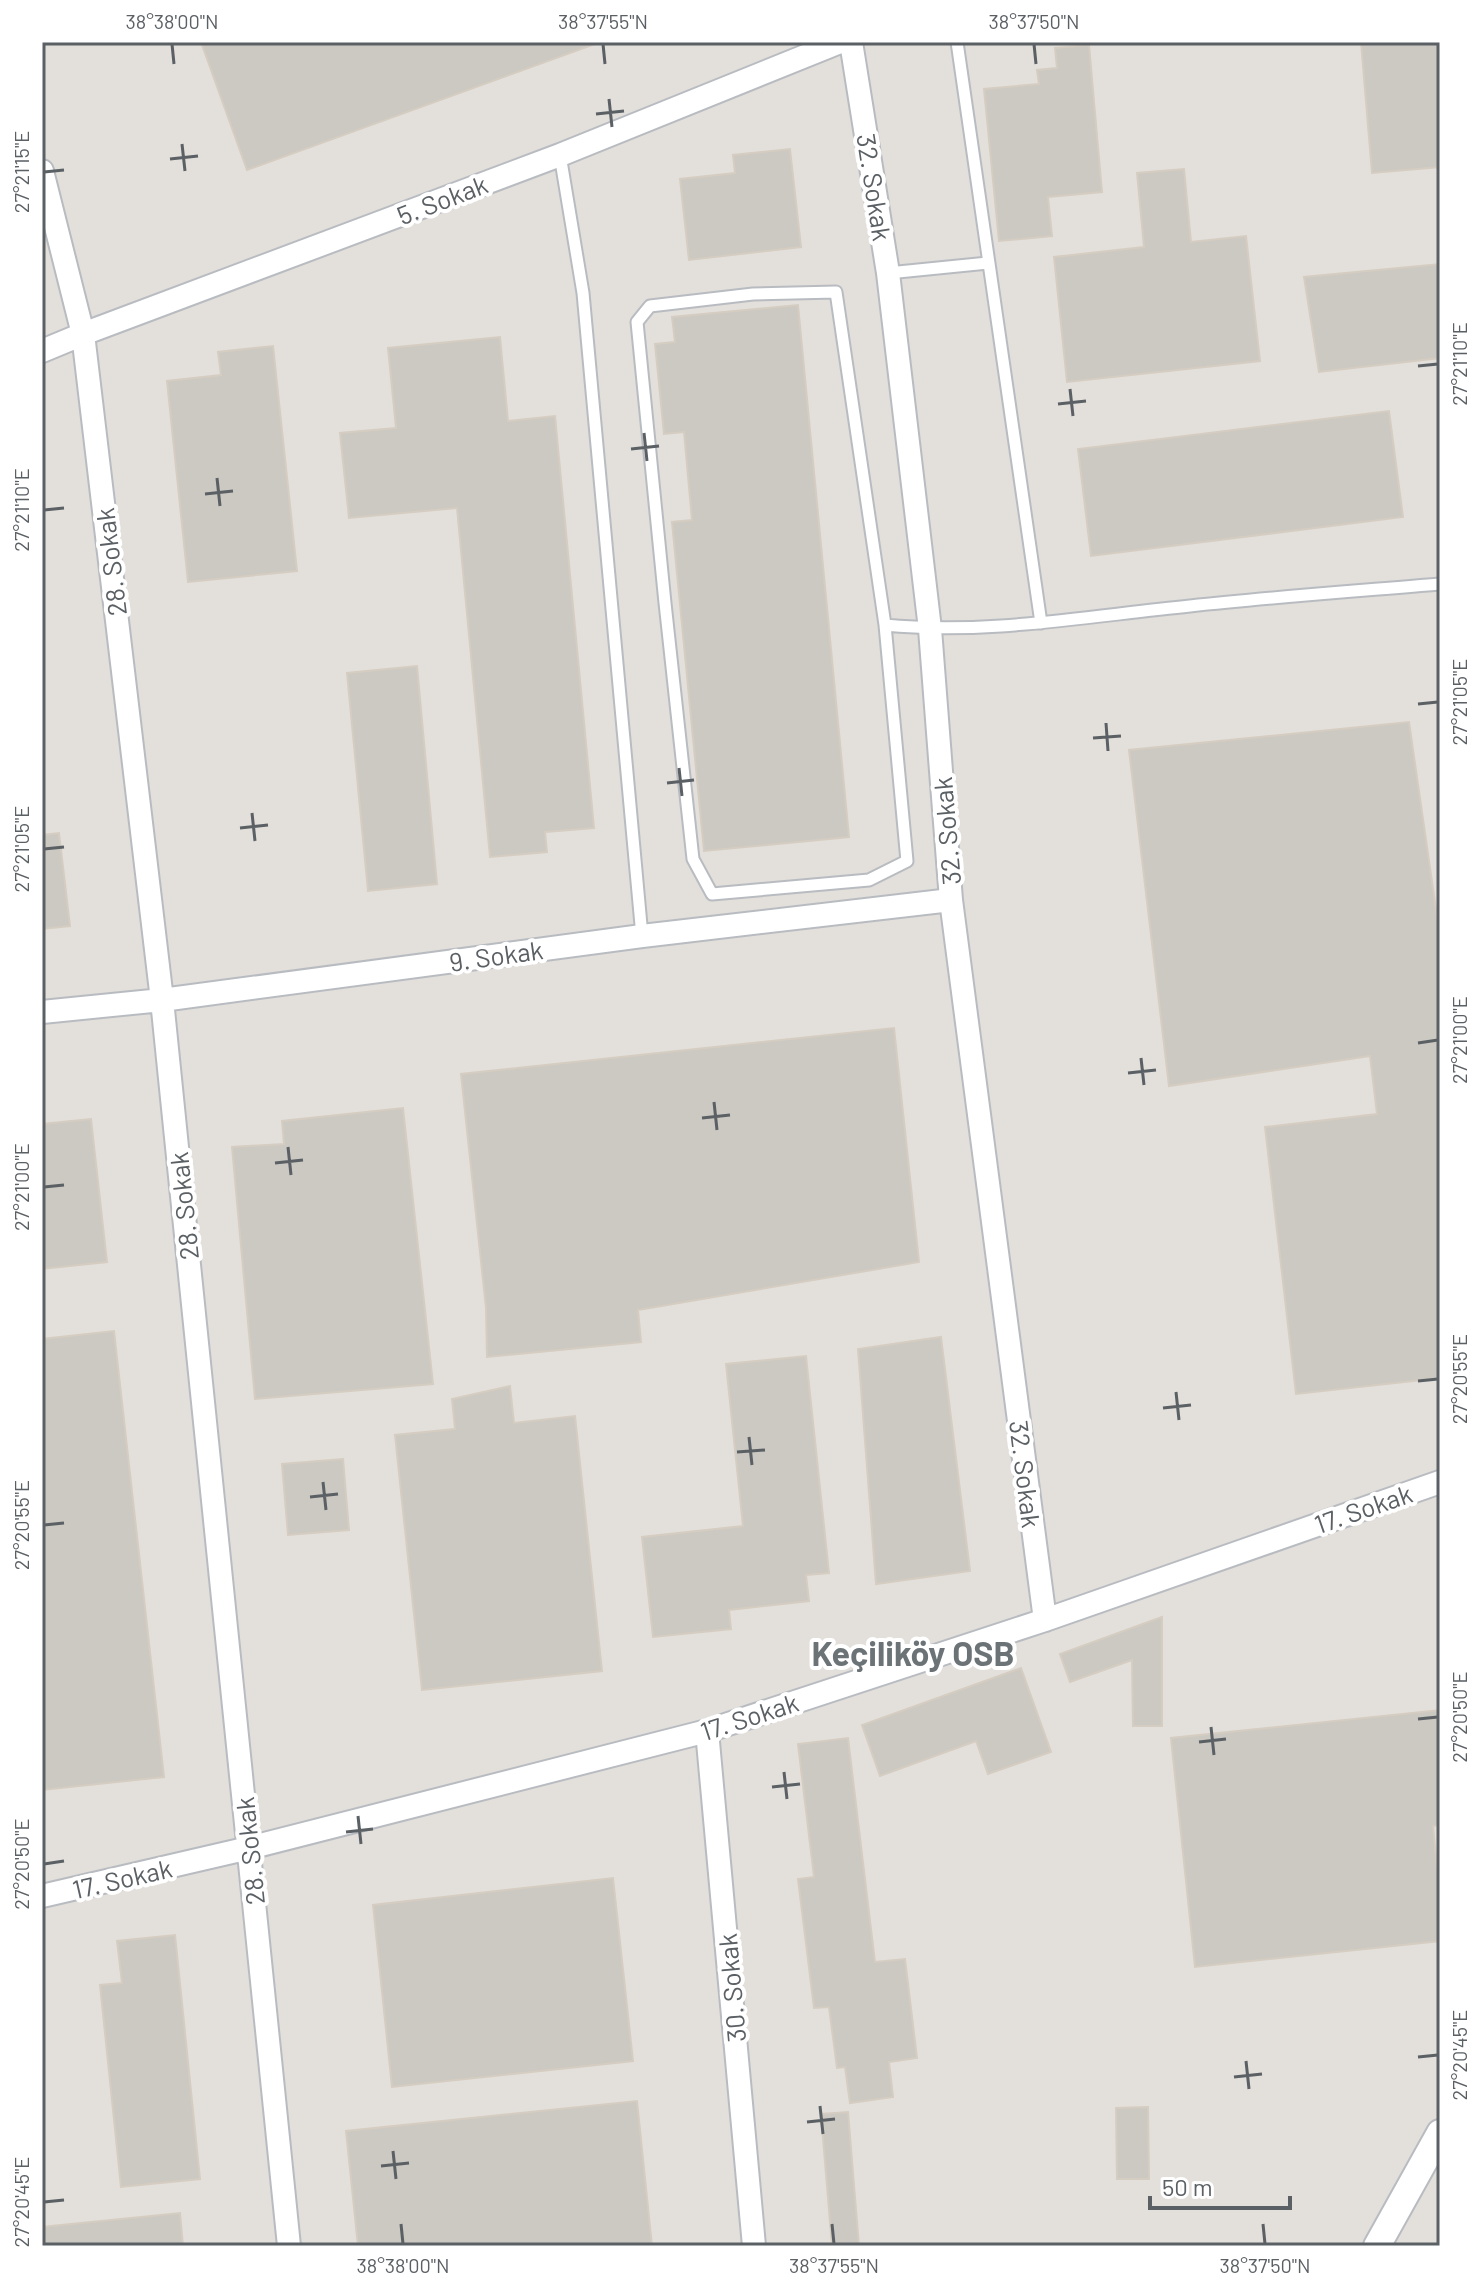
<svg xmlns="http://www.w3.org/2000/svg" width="1482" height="2288" viewBox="0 0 1482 2288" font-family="Barlow,sans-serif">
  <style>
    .industrial { fill: #e3dfdb }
    .building { fill: #ccc8c2; stroke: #d5cdc1; stroke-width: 2 }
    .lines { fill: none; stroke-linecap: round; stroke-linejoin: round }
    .service-casing { stroke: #b8bcc1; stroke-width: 15 }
    .minor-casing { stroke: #b8bcc1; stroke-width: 26 }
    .tertiary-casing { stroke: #b8bcc1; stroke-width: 30 }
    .service { stroke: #fff; stroke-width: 11 }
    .minor { stroke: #fff; stroke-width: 22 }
    .tertiary { stroke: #fff; stroke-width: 26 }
    .ticks { fill: none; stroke: #5b6065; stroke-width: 3 }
    .labels { text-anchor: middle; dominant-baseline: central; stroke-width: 8; stroke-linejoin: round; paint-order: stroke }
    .street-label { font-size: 26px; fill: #5b6065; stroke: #fff }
    .district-label { font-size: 34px; font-weight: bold; fill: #6c7377; stroke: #fff }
    .neatline { fill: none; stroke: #5b6065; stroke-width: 3 }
    .ticks-label { font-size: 20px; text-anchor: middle; fill: #5b6065 }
  </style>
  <rect width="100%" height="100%" fill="#efece3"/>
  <path class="industrial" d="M42,42H1440V2246H42Z"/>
  <path class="building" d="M201,42H594L595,44L247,170Z
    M1361,42H1440V167L1372,173Z
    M1089,45L1102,192L1048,197L1052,236L999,241L984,89L1039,84L1037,70L1057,68L1055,48Z
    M790,149L801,247L689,260L680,179L735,173L733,155Z
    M1184,169L1191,242L1246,236L1260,361L1067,382L1054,257L1144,247L1137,173Z
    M1440,264V358L1319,372L1304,277Z
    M798,305L849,837L704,851L672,522L692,520L684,432L664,434L655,344L675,342L672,317Z
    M500,337L508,421L555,416L594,828L545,832L547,852L490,857L457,508L349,518L340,433L396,428L388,348Z
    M273,346L297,571L188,582L167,381L221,375L218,352Z
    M1389,411L1403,517L1091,556L1078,449Z
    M417,666L437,884L368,891L347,673Z
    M1409,722L1440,937V1378L1296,1394L1265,1127L1377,1114L1370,1056L1169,1086L1129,750Z
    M59,833L70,926L42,929V835Z
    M894,1028L919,1262L638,1310L641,1342L487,1357L486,1308L461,1074Z
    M403,1108L433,1384L255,1399L232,1147L284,1144L282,1121Z
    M91,1119L107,1262L42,1269V1124Z
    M114,1331L164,1777L42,1790V1339Z
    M941,1337L970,1571L876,1584L858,1349Z
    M806,1356L829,1573L806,1575L809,1601L729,1610L731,1629L653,1637L642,1537L743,1526L726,1364Z
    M510,1386L514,1423L575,1416L602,1671L422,1690L395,1435L455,1429L452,1399Z
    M343,1459L349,1530L288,1535L282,1464Z
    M1162,1617V1726H1133L1132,1660L1070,1682L1060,1654Z
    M1021,1668L1051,1752L988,1774L976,1741L880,1776L862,1725Z
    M1440,1710V1825L1433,1826L1440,1897V1941L1195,1967L1171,1738Z
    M848,1738L875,1962L905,1959L917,2058L889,2062L893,2097L850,2103L845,2067L837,2068L829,2007L814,2008L798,1879L814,1877L798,1744Z
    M613,1878L633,2061L392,2087L373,1905Z
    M175,1935L200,2179L121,2187L100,1985L122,1983L117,1941Z
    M637,2101L652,2246H358L346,2131Z
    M1148,2107L1149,2179H1117L1116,2108Z
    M848,2112L859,2246H832L821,2114Z
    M180,2213L183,2246H43L42,2227Z"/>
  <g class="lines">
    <g class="service-casing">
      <path id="service" d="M957,42L1041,623
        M560,155L583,293L642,936
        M888,273L988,263
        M836,292L885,625L907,861L869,880L712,894L693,859L665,603L637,322L650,306L753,294Z
        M885,625C987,635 1088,616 1190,606C1273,597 1357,591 1440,584"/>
    </g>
    <g class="minor-casing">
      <path id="minor" d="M851,42L888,273L930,629L951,900L1045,1620
        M42,171L83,334L162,1000L289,2246
        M42,351L83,334L560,155L840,42
        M42,1012L162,1000L642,936L951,900
        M707,1731L754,2246
        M42,1896L249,1848L707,1731L1045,1620L1440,1482"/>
    </g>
    <g class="tertiary-casing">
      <path id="tertiary" d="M1377,2246L1440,2133"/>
    </g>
    <use href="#service" class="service"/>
    <use href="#minor" class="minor"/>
    <use href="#tertiary" class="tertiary"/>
  </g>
  <path class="ticks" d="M172,44L174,64M603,44L605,64M1034,44L1036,64M609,99L612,127M596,114L624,111M182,144L185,171M170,159L198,156M44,172L64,170M1418,366L1438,364M1070,389L1073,416M1058,404L1086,401M644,433L647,461M631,449L659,446M217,478L220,506M205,494L233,491M44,510L64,508M1418,704L1438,702M1106,723L1108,751M1093,738L1121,736M679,768L682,796M667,783L694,780M252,813L255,841M240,828L268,825M44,849L64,847M1418,1043L1438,1040M1141,1058L1144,1085M1128,1073L1156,1070M714,1102L717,1130M702,1118L730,1115M288,1147L291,1175M275,1163L303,1160M44,1187L64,1185M1418,1381L1438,1379M1176,1392L1179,1420M1163,1408L1191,1405M749,1437L752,1465M737,1452L765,1450M323,1482L326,1510M310,1497L338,1494M44,1525L64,1523M1418,1719L1438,1717M1211,1727L1214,1755M1199,1742L1226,1739M784,1772L787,1799M772,1787L800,1784M358,1816L361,1844M346,1832L373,1829M44,1864L64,1861M1418,2057L1438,2055M1246,2061L1249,2089M1234,2077L1262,2074M820,2106L823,2134M807,2122L835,2119M393,2151L396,2179M381,2166L409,2163M44,2202L64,2200M401,2224L403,2244M832,2224L834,2244M1263,2224L1265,2244"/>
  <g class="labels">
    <g class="street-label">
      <text transform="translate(875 187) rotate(81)">32. Sokak</text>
      <text transform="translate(442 199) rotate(-21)">5. Sokak</text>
      <text transform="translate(110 562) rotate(-97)">28. Sokak</text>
      <text transform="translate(946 831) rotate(-95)">32. Sokak</text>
      <text transform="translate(496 955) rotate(-8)">9. Sokak</text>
      <text transform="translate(183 1206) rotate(-96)">28. Sokak</text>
      <text transform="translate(1026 1474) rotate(83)">32. Sokak</text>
      <text transform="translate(1363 1508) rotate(-19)">17. Sokak</text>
      <text transform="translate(749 1716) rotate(-18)">17. Sokak</text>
      <text transform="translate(249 1851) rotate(-96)">28. Sokak</text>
      <text transform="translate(122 1878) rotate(-13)">17. Sokak</text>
      <text transform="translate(731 1988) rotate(-95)">30. Sokak</text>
    </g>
    <g class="district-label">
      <text x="913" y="1652">Keçiliköy OSB</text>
    </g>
  </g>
  <rect width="1482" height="2288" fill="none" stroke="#ffffff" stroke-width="88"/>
  <path d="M1150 2196v12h140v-12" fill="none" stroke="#5b6065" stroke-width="4"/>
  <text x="1162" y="2196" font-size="24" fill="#5b6065" stroke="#ffffff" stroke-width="6" paint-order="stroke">50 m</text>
  <rect x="44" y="44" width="1394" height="2200" class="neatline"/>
  <g class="ticks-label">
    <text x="172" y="29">38°38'00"N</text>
    <text x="603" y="29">38°37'55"N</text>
    <text x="1034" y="29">38°37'50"N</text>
    <text transform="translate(22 172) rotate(-90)" y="7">27°21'15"E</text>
    <text transform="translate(1460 364) rotate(-90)" y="7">27°21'10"E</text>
    <text transform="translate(22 510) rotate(-90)" y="7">27°21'10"E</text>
    <text transform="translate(1460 702) rotate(-90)" y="7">27°21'05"E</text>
    <text transform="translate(22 849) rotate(-90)" y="7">27°21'05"E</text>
    <text transform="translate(1460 1040) rotate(-90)" y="7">27°21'00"E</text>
    <text transform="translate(22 1187) rotate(-90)" y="7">27°21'00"E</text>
    <text transform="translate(1460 1379) rotate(-90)" y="7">27°20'55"E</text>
    <text transform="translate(22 1525) rotate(-90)" y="7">27°20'55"E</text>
    <text transform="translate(1460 1717) rotate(-90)" y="7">27°20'50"E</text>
    <text transform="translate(22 1864) rotate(-90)" y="7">27°20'50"E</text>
    <text transform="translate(1460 2055) rotate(-90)" y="7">27°20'45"E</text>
    <text transform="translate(22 2202) rotate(-90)" y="7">27°20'45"E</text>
    <text x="403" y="2273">38°38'00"N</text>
    <text x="834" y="2273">38°37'55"N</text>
    <text x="1265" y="2273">38°37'50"N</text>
  </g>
</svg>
